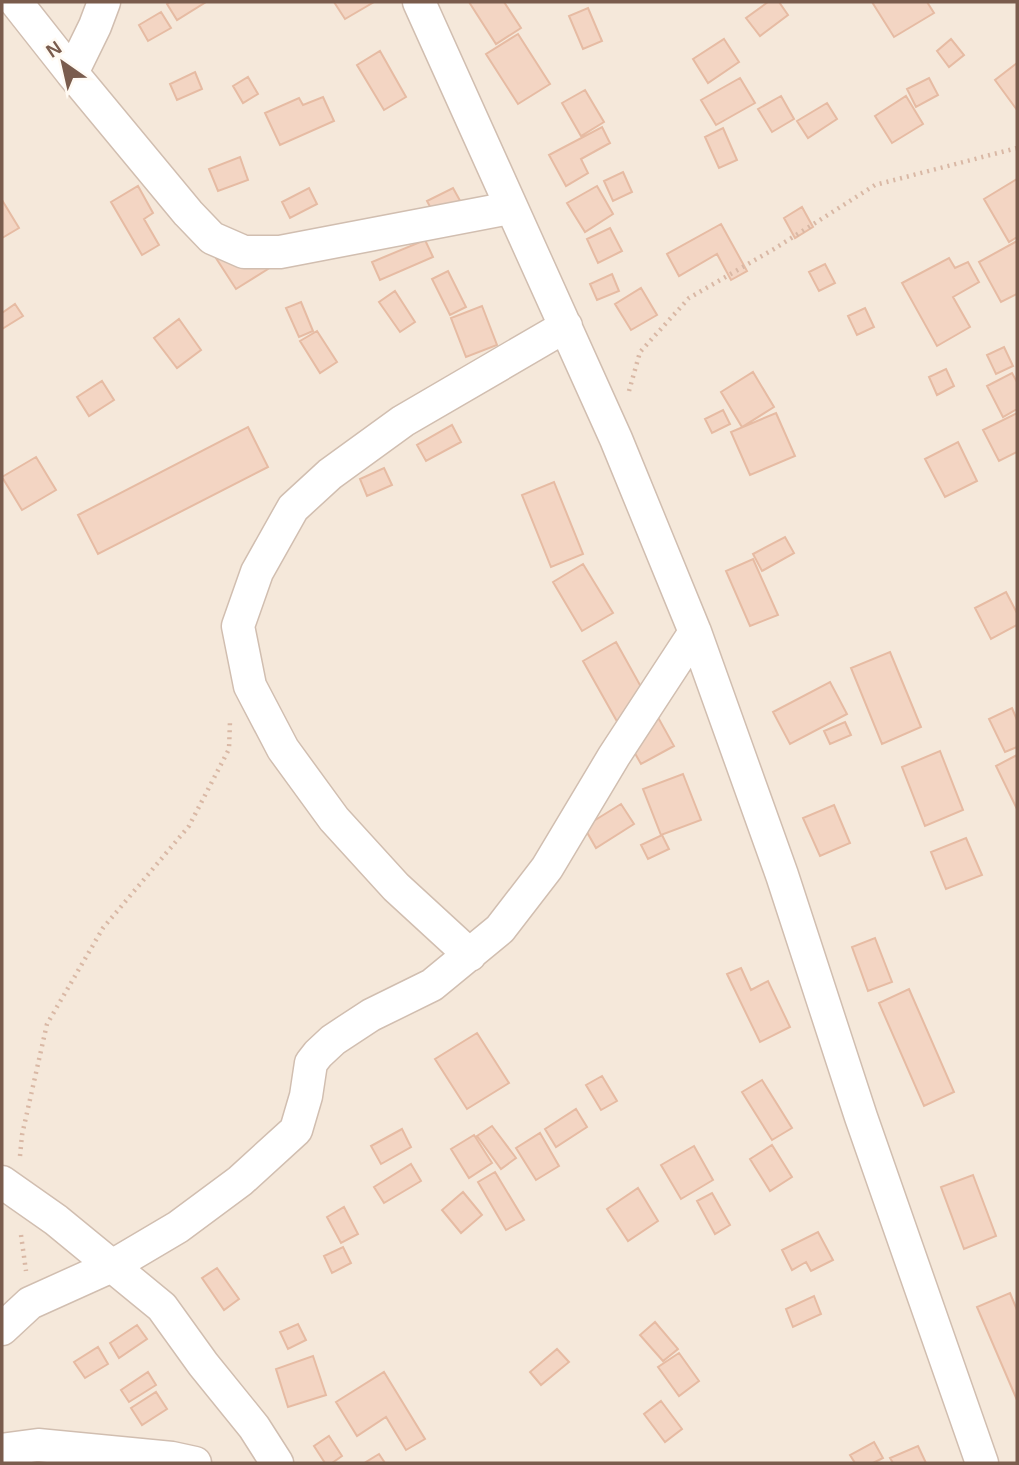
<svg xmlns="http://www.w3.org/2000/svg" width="1019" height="1465" viewBox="0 0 1019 1465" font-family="Helvetica,sans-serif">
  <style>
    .residential { fill: #f5e8da }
    .building { fill: #f3d5c3; stroke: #e6bba3; stroke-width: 2 }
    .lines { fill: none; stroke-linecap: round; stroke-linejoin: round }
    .minor-casing { stroke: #d1beb0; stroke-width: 35 }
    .path { stroke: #d9b8a5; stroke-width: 4.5; stroke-dasharray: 2 5; stroke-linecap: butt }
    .minor { stroke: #fff; stroke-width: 32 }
  </style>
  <rect width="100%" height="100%" fill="#fdf6ec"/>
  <path class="residential" d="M2,2H1017V1463H2Z"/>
  <path class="building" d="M170,2H206L177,20L167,4Z
    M334,2H374L345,19Z
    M469,2H504L521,28L496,44Z
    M768,2H779L788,15L760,36L746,18Z
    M872,2H927L934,13L894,37Z
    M588,8L602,41L583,49L569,16Z
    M161,12L171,28L148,41L139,25Z
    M518,34L550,84L518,104L486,54Z
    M724,39L739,62L708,83L693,59Z
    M951,39L964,55L949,67L937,51Z
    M380,51L406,97L384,110L357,65Z
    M1017,63V110L995,80Z
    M195,72L202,89L177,100L170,84Z
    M248,77L258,94L243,103L233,86Z
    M740,78L755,103L716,125L701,100Z
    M929,78L938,95L916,107L907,89Z
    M585,90L604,122L581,136L562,103Z
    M781,96L794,119L772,132L758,109Z
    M906,96L923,124L892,143L875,116Z
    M323,97L334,121L280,145L265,113L299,98L303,105Z
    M827,103L837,119L808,138L797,121Z
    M602,127L610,143L581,159L588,173L566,186L549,155Z
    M723,128L737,160L719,168L705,137Z
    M240,157L248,180L218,191L209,169Z
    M623,172L632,192L613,201L604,181Z
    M1017,179V237L1009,242L984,199Z
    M138,186L153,213L144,219L159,245L142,255L111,202Z
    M597,186L613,214L585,232L567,203Z
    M309,188L317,204L290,218L282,202Z
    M453,188L463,206L437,220L427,201Z
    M2,200L19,228L2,238Z
    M802,207L813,227L795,238L784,218Z
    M721,224L747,271L731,280L717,254L679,276L667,254Z
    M610,228L622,251L598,263L587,239Z
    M246,235L268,269L236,289L214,255Z
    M425,240L433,257L380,280L372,262Z
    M1017,241V294L1001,302L979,262Z
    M949,258L955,268L968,262L979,282L953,297L970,327L937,346L902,283Z
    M825,264L835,283L819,291L809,272Z
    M448,271L466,307L450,315L432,279Z
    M612,274L619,291L597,300L590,284Z
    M641,288L657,315L631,330L615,304Z
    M395,291L415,322L400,332L379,302Z
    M301,302L313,331L299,337L286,308Z
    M15,304L23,316L2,329V313Z
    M482,306L497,345L466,357L451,318Z
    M865,308L874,327L857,335L848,316Z
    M179,319L201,350L177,368L154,338Z
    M317,331L337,362L320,373L300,341Z
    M1004,347L1013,366L996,374L987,355Z
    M946,369L954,386L937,395L929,377Z
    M753,372L774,407L742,427L721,392Z
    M1012,373L1017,382V409L1003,417L987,386Z
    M102,381L114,400L89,416L77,397Z
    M723,410L730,424L712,433L705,419Z
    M776,413L795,456L750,475L731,432Z
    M1017,413V452L999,461L983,430Z
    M452,425L461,442L426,461L417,445Z
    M248,427L268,467L98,554L78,515Z
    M958,442L977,481L945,497L925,459Z
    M36,457L56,490L22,510L2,477Z
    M384,468L392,485L367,496L360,479Z
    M554,482L583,554L551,567L522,495Z
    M785,537L794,553L762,571L753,554Z
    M753,559L778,615L750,626L726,571Z
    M583,564L613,613L582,631L553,582Z
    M1006,592L1017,613V625L991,639L975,608Z
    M616,642L674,746L641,764L583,661Z
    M890,652L921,727L882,744L851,668Z
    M830,682L847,714L790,744L773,712Z
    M1012,708L1017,720V747L1005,752L989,719Z
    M845,722L851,735L830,744L824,731Z
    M940,751L963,810L925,826L902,767Z
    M1017,755V809L996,766Z
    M683,774L701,820L661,835L643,789Z
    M621,804L634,824L596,848L584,827Z
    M834,805L850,843L820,856L803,818Z
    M662,835L669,849L648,859L641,845Z
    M966,838L982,875L946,889L931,852Z
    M875,938L892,982L868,991L852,947Z
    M741,968L751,990L768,981L790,1027L760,1042L727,974Z
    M909,989L954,1092L924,1106L879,1003Z
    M477,1033L509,1083L467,1109L435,1059Z
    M602,1076L617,1101L601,1110L586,1085Z
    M762,1080L792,1128L772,1140L742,1092Z
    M576,1109L587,1127L556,1147L545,1129Z
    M492,1126L516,1158L501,1169L477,1136Z
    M402,1129L411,1147L381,1164L371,1146Z
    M540,1133L559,1166L536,1180L516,1148Z
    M474,1135L492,1163L469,1178L451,1149Z
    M772,1145L792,1177L770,1191L750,1159Z
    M694,1146L713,1180L681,1199L661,1165Z
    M411,1164L421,1181L384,1203L374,1187Z
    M495,1172L524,1220L506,1230L478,1182Z
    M973,1175L996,1236L964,1249L941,1187Z
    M638,1188L658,1221L628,1241L607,1209Z
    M463,1192L482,1215L461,1233L442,1210Z
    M712,1193L730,1225L715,1234L697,1201Z
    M344,1207L358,1234L341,1243L327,1217Z
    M818,1232L833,1260L811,1271L806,1262L792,1270L782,1250Z
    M343,1247L351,1263L332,1273L324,1256Z
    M217,1268L239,1299L224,1310L202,1278Z
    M1010,1293L1017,1310V1400L977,1307Z
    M814,1296L821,1314L793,1327L786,1309Z
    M655,1322L678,1349L663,1361L640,1335Z
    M298,1324L306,1340L288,1349L280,1332Z
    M137,1325L147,1339L119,1358L110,1343Z
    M98,1347L108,1364L85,1378L74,1362Z
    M557,1349L569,1362L541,1385L530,1372Z
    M679,1353L699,1381L679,1396L658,1367Z
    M313,1356L326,1395L288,1407L276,1369Z
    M148,1372L156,1385L129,1402L121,1390Z
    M384,1372L425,1439L406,1450L386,1417L357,1436L336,1402Z
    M156,1392L167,1409L142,1425L131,1408Z
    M661,1401L682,1429L665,1442L644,1414Z
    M329,1436L342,1456L332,1463H325L314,1446Z
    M874,1442L883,1458L873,1463H855L850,1455Z
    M918,1446L926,1463H893L890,1458Z
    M379,1454L385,1463H367L366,1462Z"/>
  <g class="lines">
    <g class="minor-casing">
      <path id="minor" d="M16,2L72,73
        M104,2L95,26L72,73L188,213L212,238L244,252H280L510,208
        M419,2L616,439L695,632L782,875L861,1117L982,1463
        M470,955L396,887L334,819L283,749L250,686L238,626L257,572L293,508L330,474L403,421L566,326
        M2,1182L56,1220L162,1307L203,1364L254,1427L277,1463
        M2,1329L30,1303L112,1266L178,1227L240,1181L296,1130L306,1096L311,1063L318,1054L333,1040L371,1015L432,985L500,929L547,868L614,756L695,632
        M2,1450L38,1445L172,1458L195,1463"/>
    </g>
    <path class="path" d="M629,391L640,352L689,298L774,249L875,185L1017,148
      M20,1156L22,1135L47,1024L103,928L189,826L229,749L230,721
      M21,1235L26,1271"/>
    <use href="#minor" class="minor"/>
  </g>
  <rect width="1019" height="1465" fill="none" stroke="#7a5c4d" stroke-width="7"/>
  <g transform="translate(63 63) rotate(326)" stroke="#fffaf3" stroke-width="5" paint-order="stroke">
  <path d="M0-5L12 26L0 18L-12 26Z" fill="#7a5c4d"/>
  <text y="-10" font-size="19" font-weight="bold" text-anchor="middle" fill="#7a5c4d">N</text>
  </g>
</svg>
